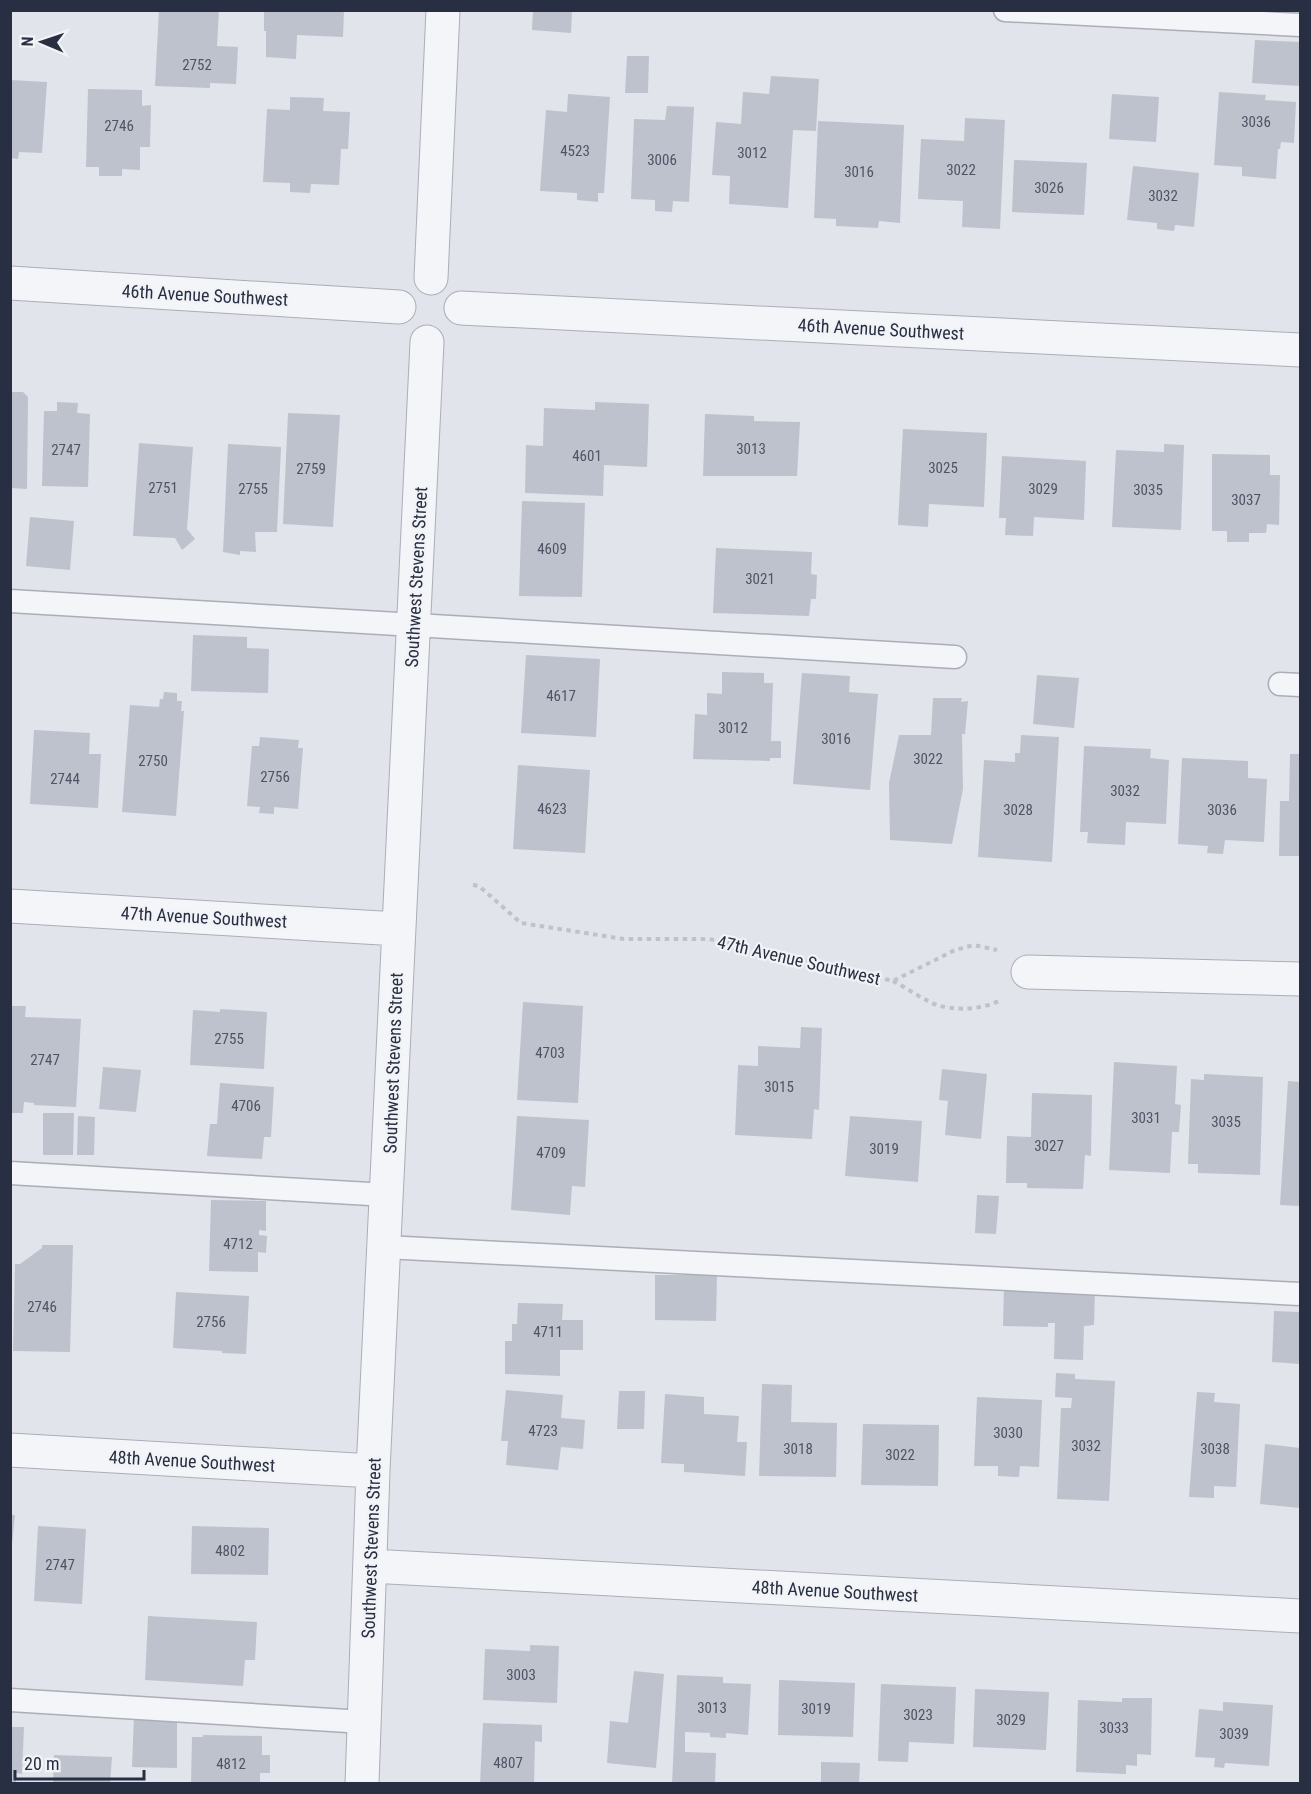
<svg xmlns="http://www.w3.org/2000/svg" width="1311" height="1794" viewBox="0 0 1311 1794" font-family="'Roboto Condensed',sans-serif">
  <style>
    .building { fill: #bec2cd }
    .lines { fill: none; stroke-linecap: round; stroke-linejoin: round }
    .lane-casing { stroke: #aaaeb8; stroke-width: 25 }
    .street-casing { stroke: #aaaeb8; stroke-width: 35 }
    .path { stroke: #bfc2c9; stroke-width: 4; stroke-dasharray: 4.5 4.5; stroke-linecap: butt }
    .lane { stroke: #f4f5f8; stroke-width: 22 }
    .street { stroke: #f4f5f8; stroke-width: 33 }
    .labels { text-anchor: middle; dominant-baseline: central; stroke-width: 4.5; stroke-linejoin: round; paint-order: stroke }
    .number-label { font-size: 15px; fill: #4e5465 }
    .street-label { font-size: 18px; fill: #292f42; stroke: #f1f3f7 }
  </style>
  <rect width="100%" height="100%" fill="#e1e4ea"/>
  <path class="building" d="M159,10H219L217,46L238,47L236,84L210,83V88L155,86Z
    M264,10H344L343,37L297,35L296,59L266,57V31H264Z
    M533,10H572L571,33L532,30Z
    M1255,40L1300,42V86L1252,83Z
    M627,56H649L648,93H625Z
    M771,76L819,79L816,131L793,130L788,208L729,204L730,176L712,175L716,122L741,124L743,92L769,94Z
    M10,80L47,82L42,153L19,152L18,159L10,158Z
    M88,89L142,90V106L151,105L150,147H140V170L122,169V176H99V167H86Z
    M1219,92L1266,95L1265,100L1296,102L1294,143L1281,142L1280,149H1278L1276,179L1242,176V167L1214,165Z
    M568,94L610,97L604,193H598V202L577,200V193L540,191L546,110L567,112Z
    M1112,94L1159,97L1156,142L1109,139Z
    M290,97L324,98L323,111L350,112L348,149H341L339,185L311,184L310,193L290,192V183L263,182L267,109L290,110Z
    M667,106L694,107L689,202L673,201L672,212L655,211V200L631,199L634,119L665,120Z
    M965,118L1005,120L1000,229L962,227L963,201L918,199L921,139L964,141Z
    M818,121L904,125L900,223L879,221L878,228L836,226V219L814,218Z
    M1014,160L1087,163L1084,215L1012,212Z
    M1133,166L1199,173L1194,227L1175,225L1174,231L1157,229V223L1127,220Z
    M10,392H23L28,397L27,489L10,488Z
    M57,402L78,403L77,413L90,414L88,487L42,486L44,411H57Z
    M595,402L649,404L647,467L604,465L603,496L525,493L526,445L543,446L544,408L595,410Z
    M288,413L340,415L333,527L283,524Z
    M705,414L754,416V421L800,422L797,476H703Z
    M903,429L987,433L984,507L929,504L928,527L898,525Z
    M139,443L193,447L187,529L195,539L182,550L175,538L133,536Z
    M228,444L281,447L277,532H255L256,552L240,551V555L223,552Z
    M1164,444L1184,445L1181,530L1112,527L1116,450L1164,452Z
    M1212,454L1270,455V475H1280L1279,525L1267,524L1266,533H1249V542H1227V531H1212Z
    M1002,456L1086,461L1084,520L1034,517L1033,536L1005,535L1006,518H999Z
    M522,501L585,503L582,597L519,596Z
    M30,517L74,521L70,570L26,566Z
    M716,548L812,552L811,574L817,575L816,599H811L809,616L713,613Z
    M193,635L247,637V648L269,649L268,693L191,691Z
    M526,655L600,659L596,737L521,733Z
    M722,672L764,673V683H773L771,741H781V758H770V761L693,759L695,714L707,715V693L722,694Z
    M802,673L850,676L849,692L878,694L870,790L793,784Z
    M1037,675L1079,678L1074,728L1033,724Z
    M164,692L177,693V701H182L181,711H184L176,816L122,812L130,705L159,707L160,699H163Z
    M933,698H962L961,702L968,701L965,734H962L963,789L952,844L890,840L889,783L899,735H931Z
    M34,730L90,733L89,754H101L98,808L30,804Z
    M1021,735L1059,737L1052,862L978,857L984,760L1015,762V753H1020Z
    M260,737L299,740L298,748H303L298,809L274,807V814L259,813L260,807L247,806L252,746H259Z
    M1084,746L1151,749L1150,758L1169,760L1166,824L1126,822L1125,845L1087,843L1088,832H1080Z
    M1290,754H1300V856H1279L1280,801H1289Z
    M1182,758L1248,761V778L1267,779L1264,842L1225,840L1223,854L1207,853L1208,846L1178,844Z
    M518,765L590,770L585,853L513,849Z
    M523,1002L583,1006L578,1103L517,1100Z
    M10,1006H26L25,1017L81,1019L76,1107L34,1105V1103L24,1102L23,1113H10Z
    M220,1009L267,1012L264,1069L190,1065L193,1010L220,1012Z
    M801,1027L822,1028L819,1110L814,1109L812,1139L735,1135L738,1065L758,1066V1046L800,1048Z
    M1114,1062L1177,1066L1175,1104L1181,1105L1179,1132H1172L1170,1173L1109,1170Z
    M103,1067L141,1070L136,1112L99,1109Z
    M942,1069L987,1074L981,1139L945,1135L948,1101L939,1100Z
    M1204,1074L1263,1077L1260,1175L1198,1173V1164H1188L1191,1079L1204,1080Z
    M1288,1081L1300,1082V1206L1280,1205Z
    M220,1083L274,1087L271,1137H264L262,1159L207,1156L210,1124H217Z
    M1032,1093L1092,1095L1091,1156L1085,1155L1083,1189L1027,1188V1183H1006L1007,1136L1031,1137Z
    M43,1113H74L73,1155H43Z
    M78,1116L95,1117L94,1155H77Z
    M517,1116L589,1120L585,1187L572,1186L570,1215L511,1210Z
    M850,1116L922,1121L918,1182L845,1176Z
    M977,1195L999,1196L996,1234L975,1233Z
    M211,1200L266,1201V1231L259,1230V1235L267,1236L266,1253L258,1252V1272L209,1271Z
    M42,1245H73L70,1352L13,1351L15,1264H20L42,1248Z
    M655,1275H717L716,1321L655,1320Z
    M1004,1287L1095,1289L1094,1325L1084,1326L1083,1360L1054,1359L1055,1323H1048V1327L1003,1326Z
    M176,1292L249,1296L246,1354L222,1353V1351L173,1348Z
    M518,1303L563,1304L562,1320H583V1350H560V1376L505,1374V1341H512V1324H517Z
    M1274,1311L1300,1312V1364L1272,1362Z
    M1056,1373L1075,1374V1379L1115,1381L1109,1501L1057,1499L1061,1408H1071L1072,1398L1055,1397Z
    M762,1384L792,1385L791,1422L837,1423L836,1477L759,1476Z
    M506,1390L563,1395L561,1418L585,1420L583,1449L561,1447L558,1470L506,1465L508,1441H501Z
    M619,1391H645L644,1429H617Z
    M1197,1392L1215,1393L1214,1402L1240,1404L1236,1487L1214,1486V1498L1189,1497Z
    M665,1394L704,1397V1414L739,1416L737,1442H747L745,1476L684,1472V1464L661,1463Z
    M977,1397L1042,1400L1039,1467L1020,1466L1019,1477L998,1476V1466H974Z
    M863,1424L939,1425L938,1486L861,1485Z
    M1265,1444L1300,1448V1508L1260,1504Z
    M10,1515H15L12,1544H10Z
    M38,1526L86,1529L82,1604L34,1601Z
    M192,1526L269,1528L268,1575L191,1574Z
    M148,1616L257,1622L255,1660H245L243,1686L145,1680Z
    M530,1645L559,1646L557,1703L483,1700L485,1649L530,1651Z
    M634,1671L664,1674L656,1768L607,1763L610,1721L628,1723Z
    M677,1675L723,1677V1683L751,1684L748,1735L726,1733V1738L710,1737V1733L685,1732V1752L716,1753L715,1784H672Z
    M779,1680L855,1683L853,1737L778,1735Z
    M881,1684L956,1687L954,1744L909,1742L908,1762L878,1761Z
    M975,1689L1049,1692L1046,1750L973,1747Z
    M1122,1698H1152L1151,1755L1137,1754V1766L1126,1765V1774L1076,1772L1078,1700L1122,1702Z
    M1223,1702L1273,1705L1269,1766L1225,1763L1224,1768L1214,1767L1215,1758L1195,1757L1199,1709L1223,1711Z
    M134,1715L177,1717V1768L132,1767Z
    M483,1723L542,1725V1742L535,1741L534,1784H480Z
    M10,1727H24L22,1774L16,1773V1784H10Z
    M203,1735L262,1736V1755H270V1773H260V1784H191L192,1737H203Z
    M54,1755L112,1757L110,1784H53Z
    M821,1762L860,1763L859,1784H821Z"/>
  <g class="lines">
    <g class="lane-casing">
      <path id="lane" d="M1005,10L1300,25
        M10,601L955,657
        M1280,684L1300,685
        M10,1173L387,1195
        M385,1247L1300,1294
        M10,1700L364,1722"/>
    </g>
    <g class="street-casing">
      <path id="street" d="M431,278L443,10
        M10,283L399,307
        M461,308L1300,350
        M10,906L398,929
        M1028,972L1300,979
        M10,1450L373,1471
        M370,1566L1300,1616
        M362,1784L373,1471L427,342"/>
    </g>
    <path class="path" d="M473,885L479,886L521,923L624,939H709L811,961L893,981L955,950L974,945L997,950
      M893,981C907,988 926,1002 940,1006C960,1011 983,1009 1001,1000"/>
    <use href="#lane" class="lane"/>
    <use href="#street" class="street"/>
  </g>
  <g class="labels">
    <g class="number-label">
      <text x="197" y="65">2752</text>
      <text x="1256" y="122">3036</text>
      <text x="119" y="126">2746</text>
      <text x="575" y="151">4523</text>
      <text x="752" y="153">3012</text>
      <text x="662" y="160">3006</text>
      <text x="961" y="170">3022</text>
      <text x="859" y="172">3016</text>
      <text x="1049" y="188">3026</text>
      <text x="1163" y="196">3032</text>
      <text x="751" y="449">3013</text>
      <text x="66" y="450">2747</text>
      <text x="587" y="456">4601</text>
      <text x="943" y="468">3025</text>
      <text x="311" y="469">2759</text>
      <text x="163" y="488">2751</text>
      <text x="253" y="489">2755</text>
      <text x="1043" y="489">3029</text>
      <text x="1148" y="490">3035</text>
      <text x="1246" y="500">3037</text>
      <text x="552" y="549">4609</text>
      <text x="760" y="579">3021</text>
      <text x="561" y="696">4617</text>
      <text x="733" y="728">3012</text>
      <text x="836" y="739">3016</text>
      <text x="928" y="759">3022</text>
      <text x="153" y="761">2750</text>
      <text x="275" y="777">2756</text>
      <text x="65" y="779">2744</text>
      <text x="1125" y="791">3032</text>
      <text x="552" y="809">4623</text>
      <text x="1018" y="810">3028</text>
      <text x="1222" y="810">3036</text>
      <text x="229" y="1039">2755</text>
      <text x="550" y="1053">4703</text>
      <text x="45" y="1060">2747</text>
      <text x="779" y="1087">3015</text>
      <text x="246" y="1106">4706</text>
      <text x="1146" y="1118">3031</text>
      <text x="1226" y="1122">3035</text>
      <text x="1049" y="1146">3027</text>
      <text x="884" y="1149">3019</text>
      <text x="551" y="1153">4709</text>
      <text x="238" y="1244">4712</text>
      <text x="42" y="1307">2746</text>
      <text x="211" y="1322">2756</text>
      <text x="548" y="1332">4711</text>
      <text x="543" y="1431">4723</text>
      <text x="1008" y="1433">3030</text>
      <text x="1086" y="1446">3032</text>
      <text x="798" y="1449">3018</text>
      <text x="1215" y="1449">3038</text>
      <text x="900" y="1455">3022</text>
      <text x="230" y="1551">4802</text>
      <text x="60" y="1565">2747</text>
      <text x="521" y="1675">3003</text>
      <text x="712" y="1708">3013</text>
      <text x="816" y="1709">3019</text>
      <text x="918" y="1715">3023</text>
      <text x="1011" y="1720">3029</text>
      <text x="1114" y="1728">3033</text>
      <text x="1234" y="1734">3039</text>
      <text x="508" y="1763">4807</text>
      <text x="231" y="1764">4812</text>
    </g>
    <g class="street-label">
      <text transform="translate(205 295) rotate(3)">46th Avenue Southwest</text>
      <text transform="translate(881 329) rotate(3)">46th Avenue Southwest</text>
      <text transform="translate(416 577) rotate(-87)">Southwest Stevens Street</text>
      <text transform="translate(204 917) rotate(3)">47th Avenue Southwest</text>
      <text transform="translate(799 960) rotate(13)">47th Avenue Southwest</text>
      <text transform="translate(393 1063) rotate(-88)">Southwest Stevens Street</text>
      <text transform="translate(192 1461) rotate(3)">48th Avenue Southwest</text>
      <text transform="translate(371 1548) rotate(-88)">Southwest Stevens Street</text>
      <text transform="translate(835 1591) rotate(3)">48th Avenue Southwest</text>
    </g>
  </g>
  <rect width="1311" height="1794" fill="none" stroke="#292f42" stroke-width="24"/>
  <g transform="translate(42 42) rotate(272)" stroke="#f1f3f7" stroke-width="4.5" paint-order="stroke">
  <path d="M0-4.5L10 22L0 15L-10 22Z" fill="#292f42"/>
  <text y="-9" font-size="16" font-weight="bold" text-anchor="middle" fill="#292f42">N</text>
  </g>
  <path d="M15 1770v9h129v-9" fill="none" stroke="#292f42" stroke-width="3"/>
  <text x="24" y="1770" font-size="18" fill="#292f42" stroke="#f1f3f7" stroke-width="4.5" paint-order="stroke">20 m</text>
</svg>
